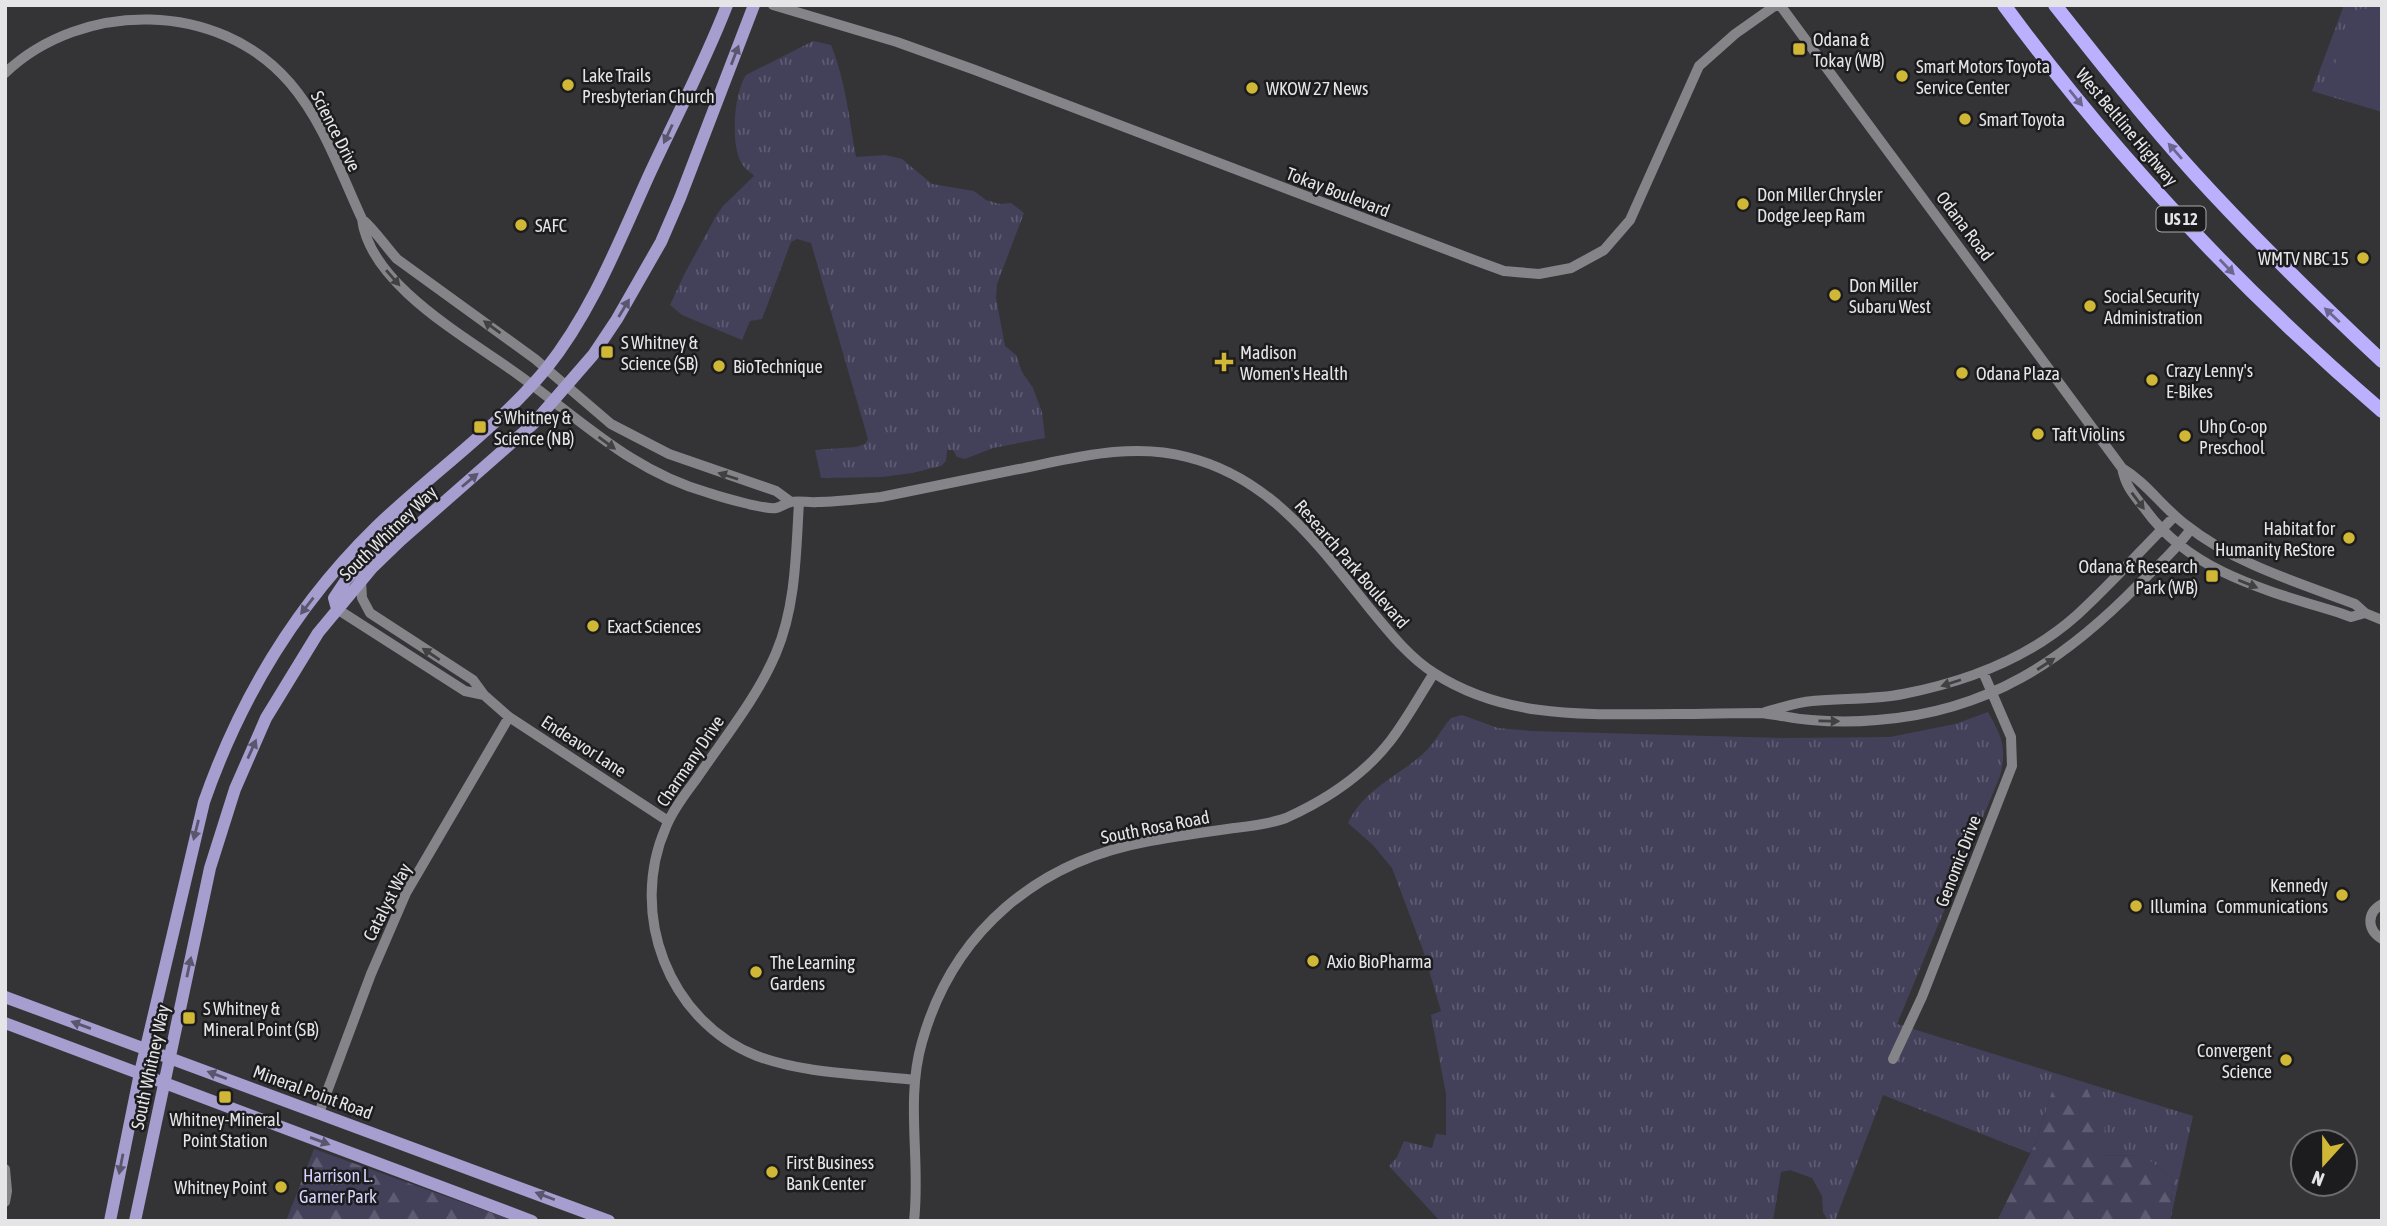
<svg xmlns="http://www.w3.org/2000/svg" width="2387" height="1226" viewBox="0 0 2387 1226" font-family="'Asap Condensed',sans-serif">
  <style>
    .grass { fill: url(#grass-tufts) }
    .forest { fill: url(#forest-firs) }
    .garden { fill: #43405a }
    .lines { fill: none; stroke-linecap: round; stroke-linejoin: round }
    .minor { stroke: #858489; stroke-width: 10 }
    .major { stroke: #a59ecf; stroke-width: 12 }
    .highway { stroke: #bab0fe; stroke-width: 14 }
    .oneway { fill: #5a566d }
    .oneway2 { fill: #6b668e }
    .oneway3 { fill: #414043 }
    .poi-dot { fill: #d1b736; stroke: #1c1b1d; stroke-width: 2.5 }
    .labels { text-anchor: middle; dominant-baseline: central; stroke-width: 5; stroke-linejoin: round; paint-order: stroke }
    .shield { fill: #1c1b1d; stroke: #a9a8aa; stroke-width: 2 }
    .shield-label { font-size: 16px; font-weight: bold; fill: #e5e5e7 }
    .poi-label { font-size: 18px; fill: #e5e5e7; stroke: #1c1b1d; text-anchor: start }
    .street-label { font-size: 18px; fill: #e5e5e7; stroke: #1c1b1d }
    .park-label { font-size: 18px; fill: #d7d2fe; stroke: #1c1b1d }
  </style>
  <defs>
    <pattern id="grass-tufts" width="24" height="20" patternUnits="userSpaceOnUse" patternTransform="scale(1.75)"><rect width="24" height="20" fill="#43405a"/><path d="M3 7l-1-3M5 7V3M7 7l1-3M15 17l-1-3M17 17v-4M19 17l1-3" fill="none" stroke="#5e5b72"/></pattern>
    <pattern id="forest-firs" width="22" height="20" patternUnits="userSpaceOnUse" patternTransform="scale(1.75)"><rect width="22" height="20" fill="#43405a"/><path d="M5 1l3.5 6h-7zM16 11l3.5 6h-7z" fill="#5e5b72"/></pattern>
  </defs>
  <rect width="100%" height="100%" fill="#343437"/>
  <path class="grass" d="M2344,5H2382V112L2312,91Z
    M813,41L831,45C846,83 849,118 856,157L885,155L902,159L932,184L974,191L986,200L1000,204L1011,203L1024,213L997,284L996,298L1005,346L1016,355L1022,372L1033,388L1042,412L1045,438L993,448L965,459L957,457L953,450H947L946,461L941,466L912,473L882,477L821,478L815,450L856,447L865,444L868,439L811,243L797,239L791,242L762,319L750,321L742,340L682,315L670,305L684,275L716,216L723,206L754,176C751,172 745,169 742,164C730,145 734,93 746,75Z
    M1988,712C2002,737 2007,747 2000,776L1897,1024L2193,1116L2170,1221L2173,1178L2143,1156L2096,1155L2053,1088L2037,1140L2030,1153L1883,1095L1835,1221H1828L1823,1212L1822,1196L1812,1178L1790,1170L1781,1172L1773,1221H1440L1389,1166L1397,1157L1404,1141L1432,1148L1436,1134L1446,1135V1094L1431,1015L1441,1011L1423,950L1392,868L1373,845L1348,823C1364,789 1397,777 1424,753C1435,743 1441,729 1451,718L1462,715L1498,728L1531,731L1783,738L1890,737L1955,724Z"/>
  <path class="forest" d="M2053,1088L2087,1089L2105,1130L2096,1155L2143,1156L2173,1178L2170,1221H1997L2037,1140Z
    M314,1149L514,1221H286Z"/>
  <path class="garden" d="M2363,8L2382,17V101L2359,104L2327,94L2349,13Z"/>
  <g class="lines">
    <path class="minor" d="M773,5L897,42L975,70L1474,260L1504,271L1539,274L1571,268L1604,250L1630,220L1699,66L1735,34L1776,5
      M1780,5L2122,468C2147,483 2163,508 2186,525C2235,564 2297,582 2355,604L2365,613L2382,620
      M5,73C82,0 219,0 290,83C323,121 341,174 362,219C370,286 470,339 520,376C582,421 633,472 709,493C721,497 766,510 776,508C781,507 786,503 791,502C799,500 809,503 817,502C839,502 860,499 881,497C927,488 973,478 1019,469C1074,458 1131,442 1187,457C1272,478 1319,546 1371,610C1390,633 1409,657 1434,673C1508,721 1593,714 1678,714C1705,714 1732,713 1759,713C1776,714 1793,719 1811,720C1833,722 1855,722 1877,720C1988,712 2065,660 2140,583C2158,566 2176,549 2191,529
      M362,219C376,231 385,246 397,259L535,359L611,424L669,454L776,491L791,502
      M2122,468C2126,487 2133,494 2145,509C2191,573 2269,591 2340,613L2351,617L2365,613
      M799,502C796,552 796,606 776,653C757,698 724,738 697,778C686,793 673,809 666,827C628,913 668,1021 757,1056C804,1074 864,1074 914,1080
      M361,580L362,598L370,613L473,680L484,695L509,717L668,821
      M337,609L465,691L484,695
      M1765,712C1781,708 1797,702 1812,701C1843,698 1873,700 1903,694C1965,682 2029,658 2077,615C2111,584 2142,549 2175,516
      M2382,904C2366,913 2367,930 2382,939
      M1893,1059L1922,997L2012,766L2011,737L1983,672
      M319,1113L371,974L406,893L509,717
      M5,1169L7,1191L5,1202
      M914,1221C921,1161 905,1101 922,1042C953,931 1038,861 1150,841C1178,836 1206,832 1234,828C1251,826 1270,824 1286,818C1326,800 1364,775 1391,740C1407,719 1420,695 1434,673"/>
    <path class="major" d="M337,609L334,598L346,580L384,539L398,511
      M5,997L609,1221
      M5,1023L532,1221
      M110,1221L140,1073L204,802C240,699 297,604 376,527C432,473 496,429 546,369C592,312 620,239 650,173C676,117 705,62 727,5
      M135,1221L210,868L235,789L266,718L318,633L372,568L401,540L533,424L593,355L617,319L661,242L680,198L754,5"/>
    <path class="highway" d="M2004,5C2114,155 2241,290 2382,411
      M2055,5C2100,62 2145,119 2194,173C2254,239 2317,300 2382,361"/>
  </g>
  <defs><path id="oneway-solid" d="M-6-.8H1V-3.2L6.5 0L1 3.2V.8H-6Z" transform="scale(1.75)"/></defs>
  <g class="oneway">
    <use href="#oneway-solid" transform="translate(735 55) rotate(-69)"/>
    <use href="#oneway-solid" transform="translate(668 134) rotate(115)"/>
    <use href="#oneway-solid" transform="translate(624 308) rotate(-59)"/>
    <use href="#oneway-solid" transform="translate(470 480) rotate(-40)"/>
    <use href="#oneway-solid" transform="translate(307 606) rotate(128)"/>
    <use href="#oneway-solid" transform="translate(252 749) rotate(-66)"/>
    <use href="#oneway-solid" transform="translate(196 830) rotate(104)"/>
    <use href="#oneway-solid" transform="translate(189 967) rotate(-78)"/>
    <use href="#oneway-solid" transform="translate(81 1025) rotate(-160)"/>
    <use href="#oneway-solid" transform="translate(217 1075) rotate(-159)"/>
    <use href="#oneway-solid" transform="translate(320 1141) rotate(20)"/>
    <use href="#oneway-solid" transform="translate(121 1164) rotate(101)"/>
    <use href="#oneway-solid" transform="translate(545 1196) rotate(-159)"/>
  </g>
  <g class="oneway2">
    <use href="#oneway-solid" transform="translate(2076 98) rotate(51)"/>
    <use href="#oneway-solid" transform="translate(2175 151) rotate(-131)"/>
    <use href="#oneway-solid" transform="translate(2227 267) rotate(46)"/>
    <use href="#oneway-solid" transform="translate(2332 315) rotate(-137)"/>
  </g>
  <g class="oneway3">
    <use href="#oneway-solid" transform="translate(393 278) rotate(49)"/>
    <use href="#oneway-solid" transform="translate(492 327) rotate(-144)"/>
    <use href="#oneway-solid" transform="translate(607 443) rotate(36)"/>
    <use href="#oneway-solid" transform="translate(728 476) rotate(-162)"/>
    <use href="#oneway-solid" transform="translate(2138 501) rotate(53)"/>
    <use href="#oneway-solid" transform="translate(2248 584) rotate(22)"/>
    <use href="#oneway-solid" transform="translate(431 654) rotate(-146)"/>
    <use href="#oneway-solid" transform="translate(2046 664) rotate(-33)"/>
    <use href="#oneway-solid" transform="translate(1951 683) rotate(162)"/>
    <use href="#oneway-solid" transform="translate(1829 721) rotate(1)"/>
  </g>
  <g class="poi-dot">
    <rect x="1792" y="42" width="14" height="14" rx="3.5"/>
    <circle cx="1902" cy="76" r="7"/>
    <circle cx="568" cy="85" r="7"/>
    <circle cx="1252" cy="88" r="7"/>
    <circle cx="1965" cy="119" r="7"/>
    <circle cx="1743" cy="204" r="7"/>
    <circle cx="521" cy="225" r="7"/>
    <circle cx="2363" cy="258" r="7"/>
    <circle cx="1835" cy="295" r="7"/>
    <circle cx="2090" cy="306" r="7"/>
    <rect x="600" y="345" width="14" height="14" rx="3.5"/>
    <path d="M1220.5 351.5h7v7h7v7h-7v7h-7v-7h-7v-7h7z"/>
    <circle cx="719" cy="366" r="7"/>
    <circle cx="1962" cy="373" r="7"/>
    <circle cx="2152" cy="380" r="7"/>
    <rect x="473" y="420" width="14" height="14" rx="3.5"/>
    <circle cx="2038" cy="434" r="7"/>
    <circle cx="2185" cy="436" r="7"/>
    <circle cx="2349" cy="538" r="7"/>
    <rect x="2205" y="569" width="14" height="14" rx="3.5"/>
    <circle cx="593" cy="626" r="7"/>
    <circle cx="2342" cy="895" r="7"/>
    <circle cx="2136" cy="906" r="7"/>
    <circle cx="1313" cy="961" r="7"/>
    <circle cx="756" cy="972" r="7"/>
    <rect x="182" y="1011" width="14" height="14" rx="3.5"/>
    <circle cx="2286" cy="1060" r="7"/>
    <rect x="218" y="1090" width="14" height="14" rx="3.5"/>
    <circle cx="772" cy="1172" r="7"/>
    <circle cx="281" cy="1187" r="7"/>
  </g>
  <g class="labels">
    <rect class="shield" x="2156.5" y="206.5" width="49" height="25" rx="5"/>
    <g class="shield-label">
      <text x="2181" y="219">US 12</text>
    </g>
    <g class="poi-label">
      <text x="1813" y="39">Odana &amp;<tspan x="1813" dy="21">Tokay (WB)</tspan></text>
      <text x="1916" y="66">Smart Motors Toyota<tspan x="1916" dy="21">Service Center</tspan></text>
      <text x="582" y="75">Lake Trails<tspan x="582" dy="21">Presbyterian Church</tspan></text>
      <text x="1266" y="88">WKOW 27 News</text>
      <text x="1979" y="119">Smart Toyota</text>
      <text x="1757" y="194">Don Miller Chrysler<tspan x="1757" dy="21">Dodge Jeep Ram</tspan></text>
      <text x="535" y="225">SAFC</text>
      <text x="2349" y="258" text-anchor="end">WMTV NBC 15</text>
      <text x="1849" y="285">Don Miller<tspan x="1849" dy="21">Subaru West</tspan></text>
      <text x="2104" y="296">Social Security<tspan x="2104" dy="21">Administration</tspan></text>
      <text x="621" y="342">S Whitney &amp;<tspan x="621" dy="21">Science (SB)</tspan></text>
      <text x="1240" y="352">Madison<tspan x="1240" dy="21">Women's Health</tspan></text>
      <text x="733" y="366">BioTechnique</text>
      <text x="2166" y="370">Crazy Lenny's<tspan x="2166" dy="21">E-Bikes</tspan></text>
      <text x="1976" y="373">Odana Plaza</text>
      <text x="494" y="417">S Whitney &amp;<tspan x="494" dy="21">Science (NB)</tspan></text>
      <text x="2199" y="426">Uhp Co-op<tspan x="2199" dy="21">Preschool</tspan></text>
      <text x="2052" y="434">Taft Violins</text>
      <text x="2335" y="528" text-anchor="end">Habitat for<tspan x="2335" dy="21">Humanity ReStore</tspan></text>
      <text x="2198" y="566" text-anchor="end">Odana &amp; Research<tspan x="2198" dy="21">Park (WB)</tspan></text>
      <text x="607" y="626">Exact Sciences</text>
      <text x="2328" y="885" text-anchor="end">Kennedy<tspan x="2328" dy="21">Communications</tspan></text>
      <text x="2150" y="906">Illumina</text>
      <text x="1327" y="961">Axio BioPharma</text>
      <text x="770" y="962">The Learning<tspan x="770" dy="21">Gardens</tspan></text>
      <text x="203" y="1008">S Whitney &amp;<tspan x="203" dy="21">Mineral Point (SB)</tspan></text>
      <text x="2272" y="1050" text-anchor="end">Convergent<tspan x="2272" dy="21">Science</tspan></text>
      <text x="225" y="1119" text-anchor="middle">Whitney-Mineral<tspan x="225" dy="21">Point Station</tspan></text>
      <text x="786" y="1162">First Business<tspan x="786" dy="21">Bank Center</tspan></text>
      <text x="267" y="1187" text-anchor="end">Whitney Point</text>
    </g>
    <g class="street-label">
      <text transform="translate(2127 127) rotate(50)">West Beltline Highway</text>
      <text transform="translate(336 131) rotate(63)">Science Drive</text>
      <text transform="translate(1338 192) rotate(21)">Tokay Boulevard</text>
      <text transform="translate(1965 226) rotate(53)">Odana Road</text>
      <text transform="translate(388 533) rotate(-44)">South Whitney Way</text>
      <text transform="translate(1352 564) rotate(49)">Research Park Boulevard</text>
      <text transform="translate(584 746) rotate(33)">Endeavor Lane</text>
      <text transform="translate(690 761) rotate(-56)">Charmany Drive</text>
      <text transform="translate(1155 827) rotate(-11)">South Rosa Road</text>
      <text transform="translate(1958 861) rotate(-69)">Genomic Drive</text>
      <text transform="translate(387 902) rotate(-63)">Catalyst Way</text>
      <text transform="translate(150 1067) rotate(-78)">South Whitney Way</text>
      <text transform="translate(313 1092) rotate(20)">Mineral Point Road</text>
    </g>
    <g class="park-label">
      <text x="338" y="1175">Harrison L.<tspan x="338" dy="21">Garner Park</tspan></text>
    </g>
  </g>
  <rect width="2387" height="1226" fill="none" stroke="#e5e5e7" stroke-width="14"/>
  <g transform="translate(2324 1163) rotate(201)"><circle r="33" fill="#1c1b1d" stroke="#6c6c6e" stroke-width="2"/>
  <path d="M0-5L12 26L0 18L-12 26Z" fill="#d1b736"/>
  <text y="-10" font-size="19" font-weight="bold" text-anchor="middle" fill="#e5e5e7">N</text>
  </g>
</svg>
